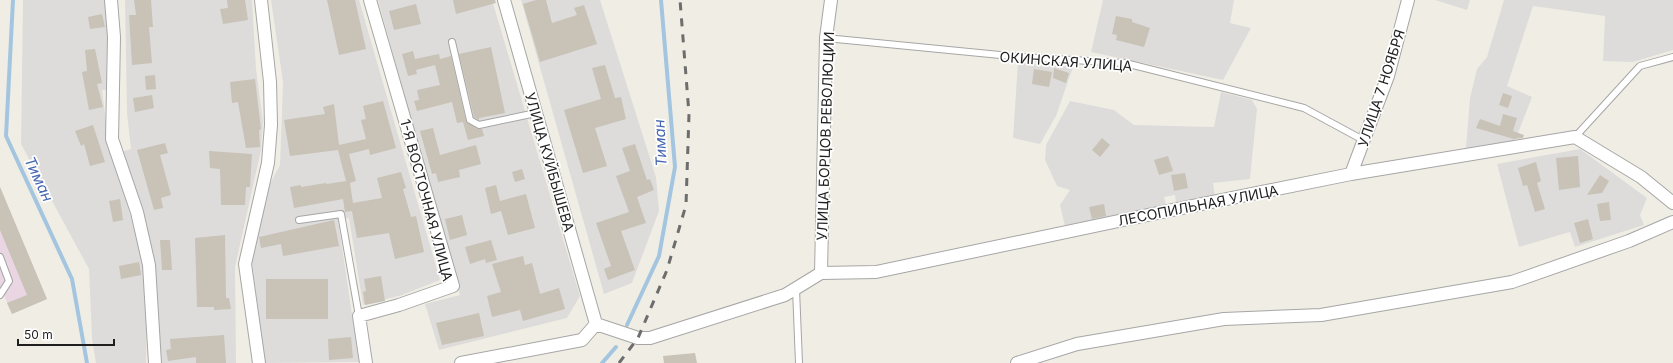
<svg xmlns="http://www.w3.org/2000/svg" width="1673" height="363" viewBox="0 0 1673 363" font-family="Inter,sans-serif">
  <style>
    .residential { fill: #dddcdb }
    .industrial { fill: #e9d6e2 }
    .lines { fill: none; stroke-linecap: round; stroke-linejoin: round }
    .stream { stroke: #a3c5df; stroke-width: 4 }
    .building { fill: #c8c2b7 }
    .service-casing { stroke: #a6a6a6; stroke-width: 8 }
    .minor-casing { stroke: #a6a6a6; stroke-width: 14 }
    .service { stroke: #fff; stroke-width: 6 }
    .minor { stroke: #fff; stroke-width: 12 }
    .rail { stroke: #6d6d6d; stroke-width: 3; stroke-dasharray: 8 8; stroke-linecap: butt }
    .labels { text-anchor: middle; dominant-baseline: central; stroke-width: 3.5; stroke-linejoin: round; paint-order: stroke }
    .street-label { font-size: 14px; fill: #1f1f1f; stroke: #fff }
    .water-label { font-size: 15px; font-style: italic; fill: #4767b2; stroke: #fff }
  </style>
  <rect width="100%" height="100%" fill="#f0eee4"/>
  <path class="residential" d="M23,0H107L108,8L106,90H102L108,138L143,259L147,314L146,363H96L92,339L89,269L21,144Z
    M125,0H252L256,69L263,122L261,150L235,267L236,363H162L154,266L121,152L131,149L127,113Z
    M271,0H359L440,280L402,295L363,305L349,218L338,220L359,362L265,363L251,254L261,201L280,165L283,82Z
    M378,0H492L580,296L567,318L439,350L425,304L460,295Z
    M521,0H600L656,177L659,211L632,283L604,294Z
    M1103,0H1234L1230,23L1251,28L1223,80L1091,52Z
    M1435,0H1470L1467,10Z
    M1504,0H1673V50L1633,62L1603,61L1605,16L1533,6L1507,86L1532,97L1515,141L1466,148L1470,98L1477,69L1487,57Z
    M1018,62L1073,67L1056,116L1040,144L1013,138Z
    M1221,92L1252,100L1257,109L1250,179L1213,183L1215,196L1176,202L1175,195L1164,197L1166,206L1065,226L1060,205L1070,190L1057,186L1045,160L1046,145L1070,101L1114,110L1134,125L1214,127Z
    M1580,149L1647,198L1640,215L1644,225L1575,247L1570,232L1519,247L1497,164Z"/>
  <path class="industrial" d="M0,187L47,299L12,314L0,286Z"/>
  <g class="lines">
    <path class="stream" d="M13,0L6,136L72,279L87,363
      M627,325L659,256L675,167L661,0
      M602,363L616,347"/>
  </g>
  <path class="building" d="M134,0H151L153,27H149L152,63L132,65L129,15H136Z
    M227,0H245L248,20L223,24L220,9L228,8Z
    M327,0H355L366,49L339,55Z
    M453,0H495L496,3L456,14Z
    M536,0H546L552,23L577,15L574,8L584,5L597,44L540,62L523,4Z
    M416,4L421,24L394,30L389,11Z
    M102,14L105,27L90,29L88,17Z
    M1116,16L1132,19V22L1150,28L1144,47L1116,40L1117,35L1112,34Z
    M491,47L505,113L479,118V120L474,117L459,54Z
    M95,49L102,83L97,84L103,107L89,110L82,72L87,71L85,50Z
    M413,51L415,59L439,54L440,59L451,56L466,121L477,129H482L484,136L468,140L463,122L457,123L452,102L417,111L414,101L419,100L417,90L440,85L435,65L416,70L417,74L408,76L402,54Z
    M605,65L615,98L621,97L626,119L595,128L607,166L583,173L564,110L601,99L592,68Z
    M1054,68L1069,73L1066,83L1053,78Z
    M1034,69L1052,72L1049,87L1032,84Z
    M155,75L156,89L146,90L145,76Z
    M255,79L261,129L259,130L260,147L246,148L238,102L232,103L230,82Z
    M1503,93L1512,96L1508,108L1499,105Z
    M152,95L154,108L135,112L133,98Z
    M383,101L396,148L370,155L369,149L349,154L356,181L350,183L353,203L382,198L377,178L401,172L406,188L403,189L411,217L416,216L424,252L395,259L389,233L357,238L352,211L345,212L343,199L294,208L290,187L301,185V187L326,183L327,184L346,181L338,150L290,156L284,120L325,114L323,107L334,104L339,145L366,139L361,120L366,119L363,106Z
    M1503,114L1517,118L1513,131L1524,135L1523,138L1514,139L1476,128L1480,119L1500,126Z
    M93,125L105,162L90,166L84,144L81,146L75,131Z
    M433,128L440,155L476,145L481,164L459,170L460,177L438,182L436,173L432,174L420,131Z
    M1102,138L1110,145L1100,157L1092,150Z
    M165,143L168,153L160,155L171,195L161,198L163,208L154,210L137,150Z
    M635,144L647,180L650,179L654,190L637,197L646,223L621,231L635,270L608,280L604,269L611,266L596,223L629,212L616,176L630,171L622,148Z
    M209,151L252,154L250,187H246L245,205H221L220,169L210,168Z
    M1168,156L1173,171L1159,175L1154,160Z
    M1578,156L1580,187L1559,190L1556,158Z
    M1536,162L1541,181L1537,183L1545,209L1535,212L1527,185L1523,186L1518,168Z
    M522,169L525,179L515,182L512,172Z
    M1185,173L1188,188L1174,191L1171,175Z
    M1600,175L1609,181L1602,193L1587,195Z
    M496,185L500,201L526,194L535,228L508,235L501,211L491,214L485,188Z
    M0,187L47,299L12,314L7,303L27,295L0,230Z
    M120,199L123,220L113,222L109,201Z
    M1609,202L1611,220L1600,221L1597,204Z
    M1104,204L1106,216L1092,219L1089,207Z
    M462,215L467,235L450,240L445,219Z
    M1588,219L1593,239L1580,243L1574,223Z
    M334,220L339,246L283,256L281,244L261,248L259,237Z
    M225,235L226,298H229L231,309L214,310V307H197L195,238Z
    M160,240H170L172,270H162Z
    M491,240L497,260L486,263L485,259L470,264L465,247Z
    M523,256L525,265L532,263L540,294L559,288L565,309L523,321L520,310L492,317L487,296L501,292L492,264Z
    M139,262L141,275L121,279L119,266Z
    M381,276L385,301L365,305L363,292L366,291L364,279Z
    M266,279H328V319H266Z
    M479,313L484,336L442,345L436,323Z
    M224,335L226,363H196V357L168,361L166,350L171,349L170,339Z
    M351,337L353,358L329,360L328,339Z
    M695,353L697,363H664L663,356Z"/>
  <g class="lines">
    <g class="service-casing">
      <path id="service" d="M826,38L1020,57L1125,63L1304,108L1365,141
        M452,42L470,120L479,125L536,113
        M1575,137L1640,66L1673,57
        M299,220L341,214L359,316
        M0,257L9,281L0,295
        M796,289L799,363"/>
    </g>
    <g class="minor-casing">
      <path id="minor" d="M111,0L114,37L112,139L137,212L149,265L155,363
        M504,0L596,324
        M1351,174L1388,76L1408,0
        M821,273L876,272L1128,219L1351,174L1575,137L1641,177L1673,203
        M821,273L826,38L831,0
        M596,324L638,338H650L785,295L821,273
        M259,363L245,264L268,163L271,125L270,82L261,0
        M366,363L359,316L399,305L453,286L370,0
        M461,363L582,340L596,324
        M1017,363L1077,344L1224,319L1321,315L1512,282L1629,241L1673,222"/>
    </g>
    <use href="#service" class="service"/>
    <use href="#minor" class="minor"/>
    <path class="rail" d="M619,363L638,338L667,270L686,205L689,114L680,0"/>
  </g>
  <g class="labels">
    <g class="street-label">
      <text transform="translate(1066 61) rotate(4)">ОКИНСКАЯ УЛИЦА</text>
      <text transform="translate(1381 88) rotate(-72)">УЛИЦА 7 НОЯБРЯ</text>
      <text transform="translate(825 136) rotate(-88)">УЛИЦА БОРЦОВ РЕВОЛЮЦИИ</text>
      <text transform="translate(550 162) rotate(74)">УЛИЦА КУЙБЫШЕВА</text>
      <text transform="translate(427 200) rotate(75)">1-Я ВОСТОЧНАЯ УЛИЦА</text>
      <text transform="translate(1198 205) rotate(-11)">ЛЕСОПИЛЬНАЯ УЛИЦА</text>
    </g>
    <g class="water-label">
      <text transform="translate(660 143) rotate(-93)">Тиман</text>
      <text transform="translate(39 179) rotate(65)">Тиман</text>
    </g>
  </g>
  <path d="M18 339v6h96v-6" fill="none" stroke="#1f1f1f" stroke-width="2"/>
  <text x="24" y="339" font-size="12" fill="#1f1f1f" stroke="#ffffff" stroke-width="3" paint-order="stroke">50 m</text>
</svg>
